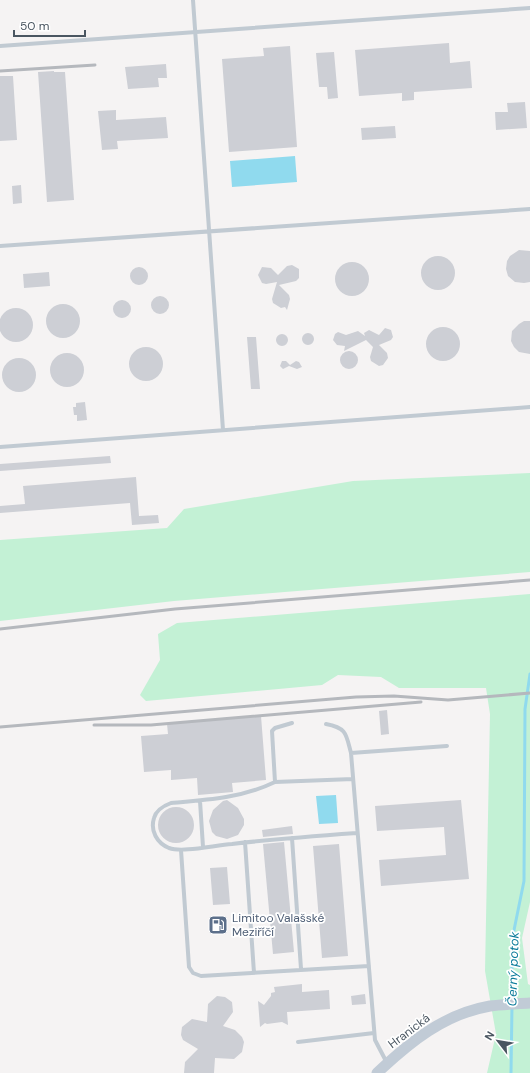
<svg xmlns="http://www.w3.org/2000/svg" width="530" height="1073" viewBox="0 0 530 1073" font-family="'DM Sans',sans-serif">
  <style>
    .green { fill: #c3f1d5 }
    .water { fill: #90daee }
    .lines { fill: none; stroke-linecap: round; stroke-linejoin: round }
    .stream { stroke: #90daee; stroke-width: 3 }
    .building { fill: #cdcfd5 }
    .lane { stroke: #c1cad2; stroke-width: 4 }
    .secondary { stroke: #c1cbd6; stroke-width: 11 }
    .rail { stroke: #b5b8bd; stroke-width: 3 }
    .labels { text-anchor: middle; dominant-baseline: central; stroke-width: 3.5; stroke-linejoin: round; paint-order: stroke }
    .service-label { font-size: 12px; fill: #4e5e75; stroke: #fff; text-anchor: start }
    .street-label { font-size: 12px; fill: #4a5661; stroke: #fff }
    .water-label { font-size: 13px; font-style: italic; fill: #0c7c9b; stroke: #fff }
  </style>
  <rect width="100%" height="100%" fill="#f5f3f3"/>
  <path class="green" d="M530,473V572L174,601L0,621V540L167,528L184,509L353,481Z
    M530,594V902L522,938L528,984L530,985V1073H487L496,1034L485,971L490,714L486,688H399L381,677L338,675L322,685L146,701L140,695L160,660L158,634L177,623Z"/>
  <path class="water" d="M295,156L297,182L232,187L230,161Z
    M336,795L338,823L319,824L316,796Z"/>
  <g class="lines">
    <path class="stream" d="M512,1001V940L524,881L525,709L530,674
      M511,1073L512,1006"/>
  </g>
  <path class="building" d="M449,43L450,63L470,61L472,88L414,92V100L402,101V93L359,96L355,50Z
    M290,46L297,147L229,152L222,59L264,56L263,48Z
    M334,52L338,98L328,99L327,87H319L316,53Z
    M166,64L167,78H158L159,87L128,89L125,67Z
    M54,71V72H65L74,200L47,202L38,72Z
    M0,76H13L17,140L0,141Z
    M525,102L527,128L496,130L495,112H508L507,103Z
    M116,110V120L166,117L168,138L117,141L118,149L102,150L98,111Z
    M395,126L396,138L362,140L361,128Z
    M21,185L22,203L13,204L12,186Z
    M519,250L530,251V282L524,283L515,282L508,276L506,269L507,261L510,256Z
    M421 273a17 17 0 1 1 34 0a17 17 0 1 1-34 0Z
    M335 279a17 17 0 1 1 34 0a17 17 0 1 1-34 0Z
    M292,265L299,269V278L296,281L279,285L289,295L290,299L287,310L285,307L281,308L273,303L272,299L277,282L266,284L262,283L258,275L262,267L271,268L278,275L287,266Z
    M130 276a9 9 0 1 1 18 0a9 9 0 1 1-18 0Z
    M49,272L50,286L24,288L23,274Z
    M151 305a9 9 0 1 1 18 0a9 9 0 1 1-18 0Z
    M113 309a9 9 0 1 1 18 0a9 9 0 1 1-18 0Z
    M46 321a17 17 0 1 1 34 0a17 17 0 1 1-34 0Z
    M-1 325a17 17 0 1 1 34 0a17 17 0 1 1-34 0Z
    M524,321H530V354L519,352L514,347L511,341L512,331L519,324Z
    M426 344a17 17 0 1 1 34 0a17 17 0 1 1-34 0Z
    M385,328L391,330L393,337L391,340L379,345L387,353L388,358L383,365L379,366L371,361L370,357L373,347L366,340L344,351L345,346L337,345L333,340L335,334L338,332L346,335L358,331L365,336L364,333L369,330L379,335Z
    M302 339a6 6 0 1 1 12 0a6 6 0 1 1-12 0Z
    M276 340a6 6 0 1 1 12 0a6 6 0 1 1-12 0Z
    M247,337H256L260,389H251Z
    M129 364a17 17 0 1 1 34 0a17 17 0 1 1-34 0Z
    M340 360a9 9 0 1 1 18 0a9 9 0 1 1-18 0Z
    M50 370a17 17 0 1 1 34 0a17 17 0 1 1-34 0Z
    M2 375a17 17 0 1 1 34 0a17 17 0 1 1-34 0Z
    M282,361H286L290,365L296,361L299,362L302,367L297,369L289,366L283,369L280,366Z
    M85,402L87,420L77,421V415H74L73,407H76V403Z
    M110,456L111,463L0,471V464Z
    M136,477L139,516L158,515L159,523L132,525L130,503L0,513V506L25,504L23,486Z
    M387,710L389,734L381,735L379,711Z
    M261,716L266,780L232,783L233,792L198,795L197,778L171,780V770L144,772L141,736L168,734L167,724Z
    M227,800L238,808L244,819V825L238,835L227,839L216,836L212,832L209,821L213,810L223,801Z
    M461,800L469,879L381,886L379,860L446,855L444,827L377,831L375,806Z
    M158 825a18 18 0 1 1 36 0a18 18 0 1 1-36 0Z
    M292,826L293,834L263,837L262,830Z
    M284,842L294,952L273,954L263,844Z
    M339,844L348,956L322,958L313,846Z
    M227,867L230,904L213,905L210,868Z
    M224,919L225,931L212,932L211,920Z
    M302,984V992L329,990L330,1009L287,1012L288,1025L282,1022L267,1024L265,1023L260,1027L258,1001L264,1005L271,996V993L275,992L274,987Z
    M365,994L366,1004L352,1005L351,996Z
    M217,996L225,997L232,1002L233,1012L223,1026L235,1030L242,1037L244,1042L242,1052L234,1059L215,1058L214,1073H184L185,1062L198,1049L183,1040L181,1035L182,1027L192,1019L207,1022L208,1004Z"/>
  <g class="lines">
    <path class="lane" d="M193,0L223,430
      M0,46L530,8
      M0,246L530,209
      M0,447L530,407
      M292,723L275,728L272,731L275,782C242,798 207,800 171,803C163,806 156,810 154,818C150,831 157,843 169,848C183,853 215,845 232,844C274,839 315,836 357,833
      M326,724C347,728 346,734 351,753
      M275,782L353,779
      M200,801L203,847
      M292,838L301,969
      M245,842L254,973
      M181,850L189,967L193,973L201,976L369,966
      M298,1042L374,1033
      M387,1063L375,1040L351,753L447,746"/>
    <path class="secondary" d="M377,1073C410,1042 444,1014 490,1006C503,1004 517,1004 530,1003"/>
    <path class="rail" d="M0,71L95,65
      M0,629L175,609L530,580
      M94,725H151L421,702
      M0,727L356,697L394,696L448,700L530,693"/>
  </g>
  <defs>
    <g id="fuel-square" transform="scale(1)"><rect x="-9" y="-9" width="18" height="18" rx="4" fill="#5c6f8a" stroke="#fff"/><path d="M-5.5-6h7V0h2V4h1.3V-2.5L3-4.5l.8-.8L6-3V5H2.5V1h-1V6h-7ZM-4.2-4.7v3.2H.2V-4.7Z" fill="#fff"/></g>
  </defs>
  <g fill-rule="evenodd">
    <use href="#fuel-square" x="218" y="925"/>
  </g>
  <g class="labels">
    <g class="service-label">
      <text x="232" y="918">Limitoo Valašské<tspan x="232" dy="14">Meziříčí</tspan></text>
    </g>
    <g class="street-label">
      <text transform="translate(409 1031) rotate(-37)">Hranická</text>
    </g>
    <g class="water-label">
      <text transform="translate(513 969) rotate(-88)">Černý potok</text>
    </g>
  </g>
  <g transform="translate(498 1041) rotate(301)" stroke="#ffffff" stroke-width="3" paint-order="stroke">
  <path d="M0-3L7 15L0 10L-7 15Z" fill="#4a5661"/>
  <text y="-6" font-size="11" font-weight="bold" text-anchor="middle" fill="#4a5661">N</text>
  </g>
  <path d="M14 30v6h71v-6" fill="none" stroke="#4a5661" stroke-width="2"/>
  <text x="20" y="30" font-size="12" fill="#4a5661" stroke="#ffffff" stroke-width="3" paint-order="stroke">50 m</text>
</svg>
